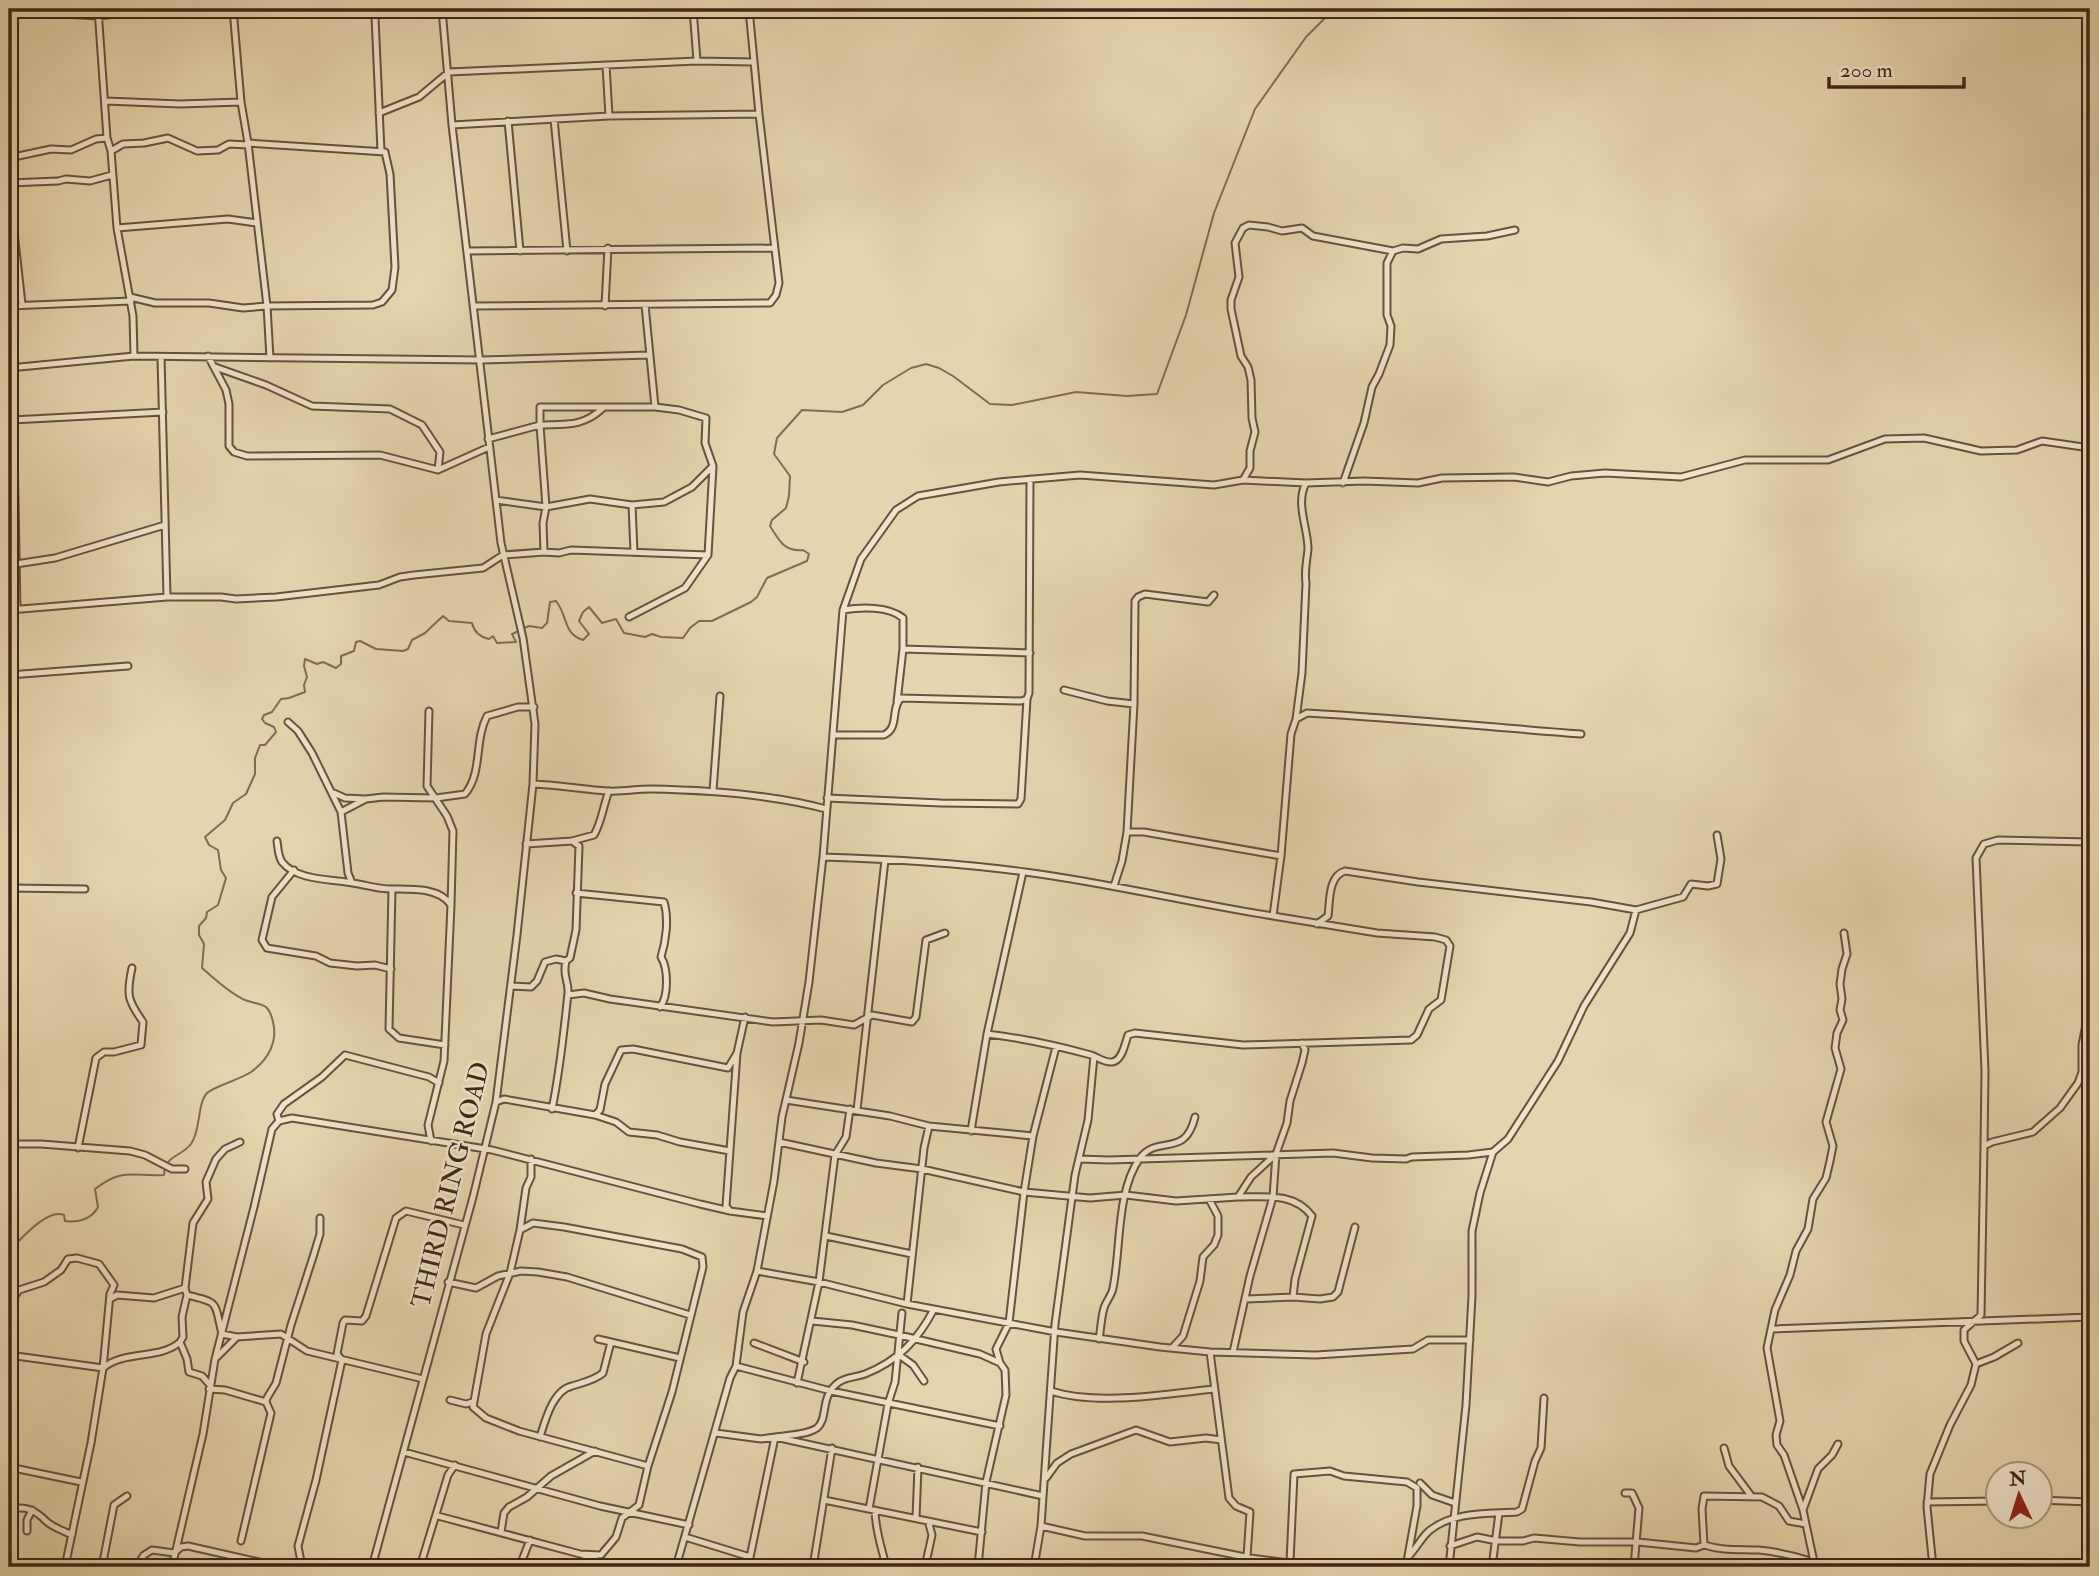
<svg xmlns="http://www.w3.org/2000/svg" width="2099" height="1576" viewBox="0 0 2099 1576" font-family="'IM FELL Double Pica',serif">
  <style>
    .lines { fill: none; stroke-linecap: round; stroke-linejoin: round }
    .stream { stroke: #816b52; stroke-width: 2 }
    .minor-casing { stroke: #69513c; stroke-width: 9 }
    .minor { stroke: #eee4ca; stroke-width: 5 }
    .labels { text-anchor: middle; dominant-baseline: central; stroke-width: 5; stroke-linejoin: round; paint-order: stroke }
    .street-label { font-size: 26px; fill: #402516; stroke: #eee4ca }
  </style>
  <rect width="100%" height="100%" fill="#e5d5ae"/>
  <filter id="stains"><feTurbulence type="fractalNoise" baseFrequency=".00286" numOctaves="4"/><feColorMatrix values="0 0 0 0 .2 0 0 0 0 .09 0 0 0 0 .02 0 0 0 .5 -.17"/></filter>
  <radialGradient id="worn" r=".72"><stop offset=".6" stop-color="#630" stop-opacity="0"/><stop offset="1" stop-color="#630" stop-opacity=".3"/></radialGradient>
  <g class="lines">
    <path class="stream" d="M524,628L529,626L542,628L547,623L550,602L556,601C568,616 563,634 583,640L589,634L579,621L583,612L589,607L602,623L616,619L624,633L645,637L652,634L661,637L683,638L690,628L699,621H712L751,602L757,597L767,578L807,561L809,554L803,550C784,552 779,540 770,526L772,520L786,508L789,496L790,476L774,454L777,438L802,410L842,412L863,405L883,385L911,368L926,364L939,368L953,376L990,404L1012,405L1076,392L1127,396L1157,394L1186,315L1214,213L1255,109L1306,37L1334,9
      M9,1251C20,1240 47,1208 64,1215L65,1221C78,1223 92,1219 98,1207L95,1189C123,1167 133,1177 164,1175C165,1155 181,1157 191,1144C201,1130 197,1104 207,1093C215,1086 239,1080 251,1072C268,1060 278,1042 273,1022C272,1017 270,1011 266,1007C260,1003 252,1003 245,1000C229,993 215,979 202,968L204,944L199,935V926L206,918L207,912L218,905L226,878L221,870L218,850L209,845L205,837L225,820L233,803L246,794L255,774V758L260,745H265L276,732L274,727L265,723L262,719L264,715L272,712L281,699L289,698L305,692L304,685L307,677L304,666L305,659L317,664L323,662L336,668L341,664V656L354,651L356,642L360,641L376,649L403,651L408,649L412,640L425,633L443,616L449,621L472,623C474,632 480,637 489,639L493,636L497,643L516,642L512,634L519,631"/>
    <g class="minor-casing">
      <path id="minor" d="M98,9L107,138L111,151L117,228L133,316L134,356
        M212,9L272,12L319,9
        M233,9L241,102L248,143L267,306L270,358
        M372,9L375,17L381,151
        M693,9L697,61
        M9,11L98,16L168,9
        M606,65L609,116
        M106,101L180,104L241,102
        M379,113L419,97L449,72L697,61L754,62
        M554,119L567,251
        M508,121L520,251
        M452,125L609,116L759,114
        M111,151L123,144L144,143L168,138L197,151L218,150L229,144L248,145
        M9,158L51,149L71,150L96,139L107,138
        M9,183L58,181L66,179L90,181L112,175
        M9,187L22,304
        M117,228L228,219L257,223
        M468,251L775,248
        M130,297L155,303H209L243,308L267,306L373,305L382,302L392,290L395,267L390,174L385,152L248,143
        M9,306L131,301
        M473,306L770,303L776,295L779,283L759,114L749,9
        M605,306L608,248
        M208,356L226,390L229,404V446L234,452L247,456L380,455L438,470L489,447
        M215,367L266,385L312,406L390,409L422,425L440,452L438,470
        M9,368L134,356L481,360L649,355
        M9,368L14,446L17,609
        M12,420L163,412
        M488,439L540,425V407H655
        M1243,480L1250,468V451L1255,432L1252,418L1251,380L1248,367L1241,356L1231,309V300L1239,277L1235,243L1243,228L1249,225L1268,227L1282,231L1302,228L1313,236L1393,251
        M1343,483L1364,423L1372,387L1379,374L1390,345L1391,326L1387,315V263L1393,251L1403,248L1418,249L1441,239L1487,236L1515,230
        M496,500L546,507L590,499L632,505L664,502L692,487L713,466L705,443L706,418L679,410L655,407L645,305
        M632,505L634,552
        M544,552L543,523L546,507L540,425C566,424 583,427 603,408
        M16,564L55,558L165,525
        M167,597H221L236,599L276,597L379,585L400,577L414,575L483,568L503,555L544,552L559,553L571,550L708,555
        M9,610L167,597L161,357
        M843,610C861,607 889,606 903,618V649L897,702
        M629,617L685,588L708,555L713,466
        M903,649L1030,653
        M9,675L128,666
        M1064,690L1107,701L1134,704
        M429,711L427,786L447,816L453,831L451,905
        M1296,719L1302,673L1306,583C1304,571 1307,561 1308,549C1308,528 1295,503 1306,483
        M288,722L298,731L312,753L341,812L348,873L352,883
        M833,735H884C900,727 890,709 901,698L1021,701L1027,699L1029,693L1030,479
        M533,784C558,785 582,789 607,791C622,792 636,789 650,789C709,790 770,794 826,809
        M713,791L720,696
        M334,793L345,798L365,799
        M827,798L941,803L1018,804L1021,799L1027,699
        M341,812L366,799L383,797L436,798L465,794C483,772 474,741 487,716L518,707H534
        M1127,832H1144L1281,856
        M277,841C278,848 278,856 282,862C297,881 332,879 353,883C366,885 378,889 391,889C410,889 439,887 451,905L444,1061L428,1125L431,1141
        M526,844L572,841L594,835C602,821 603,806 609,791
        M823,857C890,859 959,863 1025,872C1109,883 1190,903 1273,916L1281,856L1291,734L1296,719L1307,713C1398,718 1489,727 1581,734
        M294,870L272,897L262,940L267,948L316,956L330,963L357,966L375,965L391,969
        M1114,886L1122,861L1127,832L1134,704L1135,601L1138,597L1145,594L1208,602L1214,595
        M9,888L85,889
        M392,889L389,1029L399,1038L445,1045
        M576,893L664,902C669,919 666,941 661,957C668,968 669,996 660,1007
        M1317,924L1328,916C1330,901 1328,876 1345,871L1418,882L1591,902L1636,910L1683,897L1691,884L1708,886L1717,884L1721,859L1717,835
        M511,986L531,987L537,981L545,962L556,959L566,961L570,958L576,930L579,846L572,841
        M568,995L584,993L610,999L773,1022L821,1020L854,1025L872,1015L912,1022L916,1017L926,940L945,933
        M987,1034C1022,1038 1058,1046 1091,1055C1097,1057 1105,1063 1112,1062C1122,1061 1125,1044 1128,1035L1135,1033L1243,1045L1411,1040L1417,1035L1429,1009L1441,1000L1450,946L1446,940L1435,937L1377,933L1273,916
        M786,1100L890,1116L929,1126L1033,1136
        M496,1102L504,1099L595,1115L616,1122L629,1132L657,1135L680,1142L730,1151
        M552,1109C560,1071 564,1031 568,993C569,980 562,977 566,961
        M857,1110L885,860
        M595,1115L600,1110L605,1084L621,1050L633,1049L728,1068L737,1053
        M279,1121L277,1114L284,1104L322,1077L345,1055L429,1077L439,1083
        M971,1131L987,1034L1023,872
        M779,1142L876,1163L922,1169L1024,1192L1090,1198L1126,1195L1176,1201L1238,1197L1251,1177L1276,1154
        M9,1144H41L130,1151L145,1155L172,1169H185
        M1984,1146L1985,1071L1976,858L1984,844L1998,840L2090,842
        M78,1148L96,1058L104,1052H114L141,1045L143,1022C128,1001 126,995 132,968
        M1080,1159L1109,1160L1333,1153L1372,1158L1406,1159L1412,1157L1468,1155L1493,1152
        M1238,1197C1265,1197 1294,1192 1312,1216L1295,1279L1293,1297
        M730,1211L726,1206L737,1053L745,1017
        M520,1230L526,1188L531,1177V1159
        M826,1236L912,1254
        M757,1271L819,1282L907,1304L1056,1332L1160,1347L1210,1352L1316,1355L1413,1349L1428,1340H1470
        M448,1282L476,1288L498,1276L521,1271L538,1272L567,1277L690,1315
        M187,1295C220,1303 214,1301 222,1334L237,1337L281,1334L307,1351L423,1379
        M110,1299L117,1295L154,1298L185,1288
        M1246,1299L1293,1297L1320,1299L1333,1297L1338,1292L1355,1227
        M907,1304L924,1148L929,1126
        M9,1305L19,1290L44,1282L61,1270L68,1259L77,1258L99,1264L114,1285L110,1294L103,1368L91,1443L65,1567
        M812,1321L852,1325L899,1335L980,1354L1000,1363L1005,1370L1006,1395L986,1482L978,1567
        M1772,1329L2090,1317
        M598,1339L680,1358
        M1099,1339C1101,1329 1101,1318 1104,1308C1106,1301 1112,1295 1113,1288C1121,1250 1116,1191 1140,1158C1158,1134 1185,1159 1195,1117
        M754,1343L804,1362
        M1172,1348L1183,1336L1200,1281L1203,1257L1214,1245L1218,1235V1216L1209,1199
        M1210,1352L1229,1498L1236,1506L1250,1512L1247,1557
        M1233,1352L1250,1276L1273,1197L1276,1154L1287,1123L1290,1101L1302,1063L1305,1050L1302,1043
        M9,1355L103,1368C124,1350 160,1360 180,1342
        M899,1355L913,1365L924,1381
        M217,1357L237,1337
        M1000,1363L996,1349L1009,1323L1024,1192L1033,1136L1056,1047
        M1976,1364L1964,1341V1330L1981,1315L1984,1146L1992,1142L2033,1132L2060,1108L2078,1083L2082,1072V1045L2090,1004
        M736,1366L831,1391L1000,1426
        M797,1383L819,1282L835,1155L846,1137L850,1109
        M210,1385L202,1376L189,1372L187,1359L180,1342L183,1337L182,1317L187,1295L185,1288L193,1223L208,1199L206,1182L216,1159L225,1149L240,1142
        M209,1389L225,1390L266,1402
        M1051,1391C1097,1406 1166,1394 1214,1389
        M450,1400L466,1404L473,1402
        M716,1433L761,1439L775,1437L1043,1496
        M540,1437C545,1421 553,1390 572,1386C582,1383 595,1380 603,1373L611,1342
        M1724,1448L1729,1466L1752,1497
        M404,1452L600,1506L689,1525
        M9,1467L81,1482
        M1046,1478L1057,1463L1071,1454L1136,1430L1170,1442L1206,1438L1221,1440
        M1420,1483L1432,1495L1455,1503
        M1625,1493H1632L1639,1508L1634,1567
        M824,1500L982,1532
        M2039,1500L2090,1502
        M1927,1502L1997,1501
        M869,1509L888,1404L895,1382L902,1313
        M9,1510C25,1505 35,1510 46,1521C52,1527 64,1531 72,1535
        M875,1510C875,1530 882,1548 886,1567
        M1803,1510L1818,1469L1832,1455L1838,1444
        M438,1516L580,1554L602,1562L606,1567
        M916,1518L918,1467
        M1041,1526L1085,1536H1142L1250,1558L1319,1567
        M27,1531V1520L32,1510
        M501,1532L504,1513L509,1507L527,1497L551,1476L595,1451
        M685,1537L750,1557
        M241,1541L271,1413L266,1402L267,1398L276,1383L291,1325L313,1257L320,1234V1218
        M1704,1545C1723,1551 1740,1549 1759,1550C1778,1552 1796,1556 1814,1562
        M1450,1546L1477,1537L1497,1541H1523L1534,1538L1580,1542H1638L1696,1548L1704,1545L1702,1509L1704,1496L1762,1497L1779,1506L1789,1521L1806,1524
        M580,1554L601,1555L616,1537L622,1518L639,1505L648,1466L519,1431L486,1418L473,1407L486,1334L510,1273L520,1230L533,1223L564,1227L682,1249L702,1257L703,1267L672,1392L648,1466
        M1408,1557C1416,1549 1421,1538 1429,1531C1453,1511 1488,1514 1517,1512L1522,1509L1535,1461L1541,1448L1544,1398
        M1290,1562L1294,1474L1330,1471L1344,1476L1407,1482L1417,1488V1506L1406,1567
        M521,1563L530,1540
        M9,1566L13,1567
        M102,1567L114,1505L127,1496
        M136,1567L144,1555L152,1550L174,1553L181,1547L188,1546L281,1567
        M172,1567L203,1434L215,1359L254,1207L272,1129L279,1121L292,1118L492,1150L700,1204L730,1211L767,1216
        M302,1567L298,1546L316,1480L342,1360L337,1354L343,1323L345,1320L362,1321L366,1316L396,1218L406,1211L464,1225
        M372,1567L473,1197L496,1102L517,935L533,784L535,724L523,638L501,543L452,125L442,9
        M420,1567L448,1475L455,1465
        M676,1567L730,1378L736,1366L743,1312L757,1271L774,1181L782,1117L799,1043L809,982L823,857L843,610L861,559L896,510L918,496L999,482L1080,475L1214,485L1243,480L1306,483L1364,481L1418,483L1442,478L1514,477L1548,482L1571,476L1605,473L1681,477L1745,460H1828L1885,439L1924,438L1981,451L2017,450L2042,441L2090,448
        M748,1567L775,1437C787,1435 807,1435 817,1428C829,1418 819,1396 839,1382C846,1377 857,1377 865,1374C898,1361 918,1340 934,1309
        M813,1567L832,1448
        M925,1567L932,1535L929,1524
        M958,1567L974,1566
        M1034,1567L1041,1526L1055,1324L1075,1175L1088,1120L1094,1056
        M1449,1567L1466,1405L1472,1296V1231L1480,1193L1493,1152L1508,1139L1558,1061L1584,1006L1630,933L1636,910
        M1492,1567L1499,1513
        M1829,1567L1814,1562L1803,1510L1784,1455L1777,1445L1776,1435L1780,1421L1767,1348L1775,1310L1790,1275L1796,1251L1808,1229L1813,1199L1826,1178L1830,1161L1833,1146L1826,1122L1841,1069L1835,1048L1837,1033L1843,1020L1840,1010L1842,999L1840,984L1842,969L1847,954L1844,933
        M1933,1567L1927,1507L1930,1474L1950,1425L1971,1385L1976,1364L1994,1357L2018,1343"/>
    </g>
    <use href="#minor" class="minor"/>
  </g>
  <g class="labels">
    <g class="street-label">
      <text transform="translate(451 1185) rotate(-76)">THIRD RING ROAD</text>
    </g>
  </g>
  <rect width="2099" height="1576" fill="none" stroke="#e5d5ae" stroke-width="35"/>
  <rect x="10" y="10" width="2078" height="1555" fill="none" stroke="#402516" stroke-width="3.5"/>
  <rect x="18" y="18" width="2064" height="1541" fill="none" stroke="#402516" stroke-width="2"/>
  <g transform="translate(2019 1495) rotate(356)"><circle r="33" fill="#eee4ca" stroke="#a89882" stroke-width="2"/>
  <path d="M0-5L12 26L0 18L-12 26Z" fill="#8f2418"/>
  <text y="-10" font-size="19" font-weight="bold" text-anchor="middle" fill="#402516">N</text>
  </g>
  <path d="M1829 77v10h135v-10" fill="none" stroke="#402516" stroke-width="3.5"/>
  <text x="1840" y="77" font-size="21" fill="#402516" stroke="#eee4ca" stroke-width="5" paint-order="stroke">200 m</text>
  <rect width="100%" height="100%" filter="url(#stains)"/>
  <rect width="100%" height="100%" fill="url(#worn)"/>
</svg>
